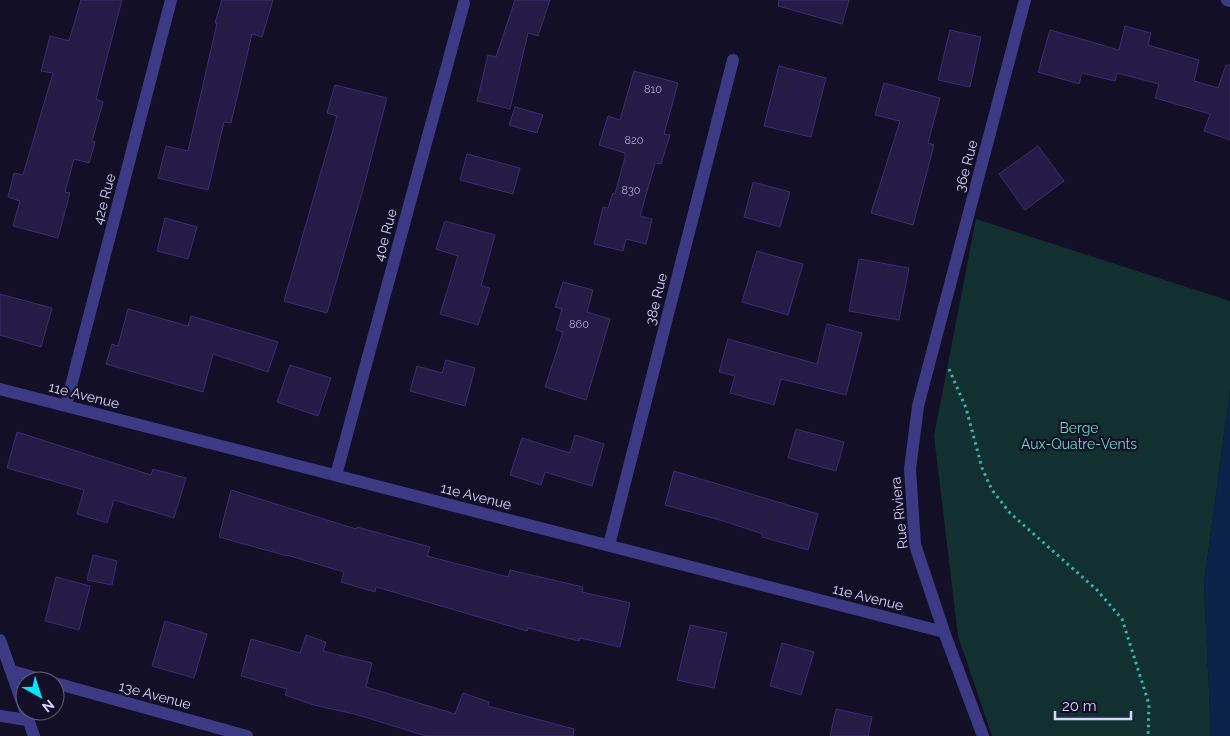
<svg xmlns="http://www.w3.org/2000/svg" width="1230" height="736" viewBox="0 0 1230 736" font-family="Raleway,sans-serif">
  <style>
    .green { fill: #12302f }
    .water { fill: #0c2248 }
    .building { fill: #241b47; stroke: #3b2d73 }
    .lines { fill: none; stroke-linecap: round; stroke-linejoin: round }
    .path { stroke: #2fb8b0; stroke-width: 3; stroke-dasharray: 2.5 4; stroke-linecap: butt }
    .minor { stroke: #3d3a85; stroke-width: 12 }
    .tertiary { stroke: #3d3a85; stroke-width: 12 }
    .labels { text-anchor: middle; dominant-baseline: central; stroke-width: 4.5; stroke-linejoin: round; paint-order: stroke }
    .number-label { font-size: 11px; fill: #aca6d1 }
    .street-label { font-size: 14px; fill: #d9d4ff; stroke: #130f26 }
    .park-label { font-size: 14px; fill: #5fe0c0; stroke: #130f26 }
  </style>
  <rect width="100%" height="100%" fill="#130f26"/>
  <path class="green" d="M976,219L1230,301V390L1204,583L1211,736H992L958,636L934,436Z"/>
  <path class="water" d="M1230,390V736H1211L1204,583Z"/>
  <path class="building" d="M81,0H122L96,99L103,102L92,141L95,142L89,163L74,159L65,192L70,193L58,238L13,226L20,201L8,197L14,173L23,175L53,73L41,71L50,36L69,41Z
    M222,0H273L262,37L252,34L231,123L224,122L208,190L158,178L166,146L188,151L217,23H215Z
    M515,0H550L538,36L528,33L510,109L477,101L488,55L496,57Z
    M779,0H849L842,24L778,6Z
    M1125,26L1151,33L1148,45L1199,60L1194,81L1218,88L1226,65H1230V140L1204,131L1210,114L1155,98L1159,84L1117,73L1115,81L1082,73L1079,84L1038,72L1050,30L1119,50Z
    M950,30L981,37L970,87L938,80Z
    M779,66L826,78L811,137L764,126Z
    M634,71L678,83L664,134L670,135L661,164L655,163L640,216L652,219L646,244L626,239L623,251L594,244L603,207L608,208L613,193L615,194L625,157V153L599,145L608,116L620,120Z
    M884,83L940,98L928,143L934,145L913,225L871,213L900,121L875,115Z
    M335,85L387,98L362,193L327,313L284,301L337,116L327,113Z
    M515,107L543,115L537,133L509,125Z
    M1038,146L1064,181L1025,210L999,174Z
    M467,154L520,168L513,194L460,180Z
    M753,182L790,192L780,227L744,217Z
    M165,218L197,227L188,259L157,251Z
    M445,221L495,235L481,286L490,288L478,325L440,314L458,256L436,249Z
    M757,251L803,264L788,315L742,302Z
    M859,259L909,268L899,320L849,311Z
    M563,282L593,290L587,312L610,319L586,400L545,387L563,332L556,330L562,309L555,307Z
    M0,294L52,308L41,347L0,335Z
    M128,309L188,326L191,316L278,342L268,372L213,354L203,392L106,364L112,344L118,346Z
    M827,324L862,333L846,395L781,379L774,405L730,393L735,376L719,372L728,339L817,364Z
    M446,360L475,368L465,406L410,391L417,366L442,373Z
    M290,365L331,378L318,416L277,402Z
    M796,429L844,442L836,471L788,458Z
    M17,432L151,475L153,469L186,478L174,518L114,500L107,523L77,514L84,490L7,468Z
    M575,435L604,444L592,486L545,472L541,485L510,475L522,438L570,453Z
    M674,471L818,514L808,550L762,537L763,534L720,520L665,505Z
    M231,490L356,529L357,527L430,547L427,556L508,577L510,570L583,587L582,592L630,603L620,647L580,638L579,641L528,628L527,631L376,587L375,592L341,582L344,572L287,555V556L219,537Z
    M93,555L117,561L112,585L87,580Z
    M56,577L90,586L79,630L45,621Z
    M165,621L207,634L194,678L152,666Z
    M690,625L727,633L714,688L677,680Z
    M306,635L326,642L323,651L372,663L366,687L455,714L463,693L489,702L488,706L574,729L573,736H426L358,715L314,705L285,695L287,689L241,676L251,639L300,653Z
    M782,643L814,652L801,695L770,686Z
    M836,709L872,717L868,736H830Z"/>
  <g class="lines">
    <path class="path" d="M949,369L966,408L982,468L992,490L1010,513L1097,590L1122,619L1149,704L1148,736"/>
    <path class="minor" d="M1227,0L1230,1
      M0,389L944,632
      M66,405L171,0
      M336,475L464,3
      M609,545L733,60
      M12,671L48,681
      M55,683L247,736
      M0,716L27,720
      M983,736L944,632L915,545L910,469L918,406L1025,0"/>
    <path class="tertiary" d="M0,640L34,736"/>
  </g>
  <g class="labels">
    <g class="number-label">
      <text x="653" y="89">810</text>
      <text x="634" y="140">820</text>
      <text x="631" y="190">830</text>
      <text x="579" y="324">860</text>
    </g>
    <g class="street-label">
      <text transform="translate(966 166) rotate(-75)">36e Rue</text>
      <text transform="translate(104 199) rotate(-75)">42e Rue</text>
      <text transform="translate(385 235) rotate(-75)">40e Rue</text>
      <text transform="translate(656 299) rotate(-76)">38e Rue</text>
      <text transform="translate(84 395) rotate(14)">11e Avenue</text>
      <text transform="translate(476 496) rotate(14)">11e Avenue</text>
      <text transform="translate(899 513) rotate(-96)">Rue Riviera</text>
      <text transform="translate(868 597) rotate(14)">11e Avenue</text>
      <text transform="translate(155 695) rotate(15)">13e Avenue</text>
    </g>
    <g class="park-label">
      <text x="1079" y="428">Berge<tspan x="1079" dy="16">Aux-Quatre-Vents</tspan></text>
    </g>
  </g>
  <g transform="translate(40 696) rotate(141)"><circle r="24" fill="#130f26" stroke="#625e7d"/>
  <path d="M0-4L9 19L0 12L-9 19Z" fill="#00e5ff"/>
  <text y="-8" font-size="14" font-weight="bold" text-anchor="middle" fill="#d9d4ff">N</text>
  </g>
  <path d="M1055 711v8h76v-8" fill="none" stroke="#d9d4ff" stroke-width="2.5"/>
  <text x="1062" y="711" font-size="15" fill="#d9d4ff" stroke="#130f26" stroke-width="4" paint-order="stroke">20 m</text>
</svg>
